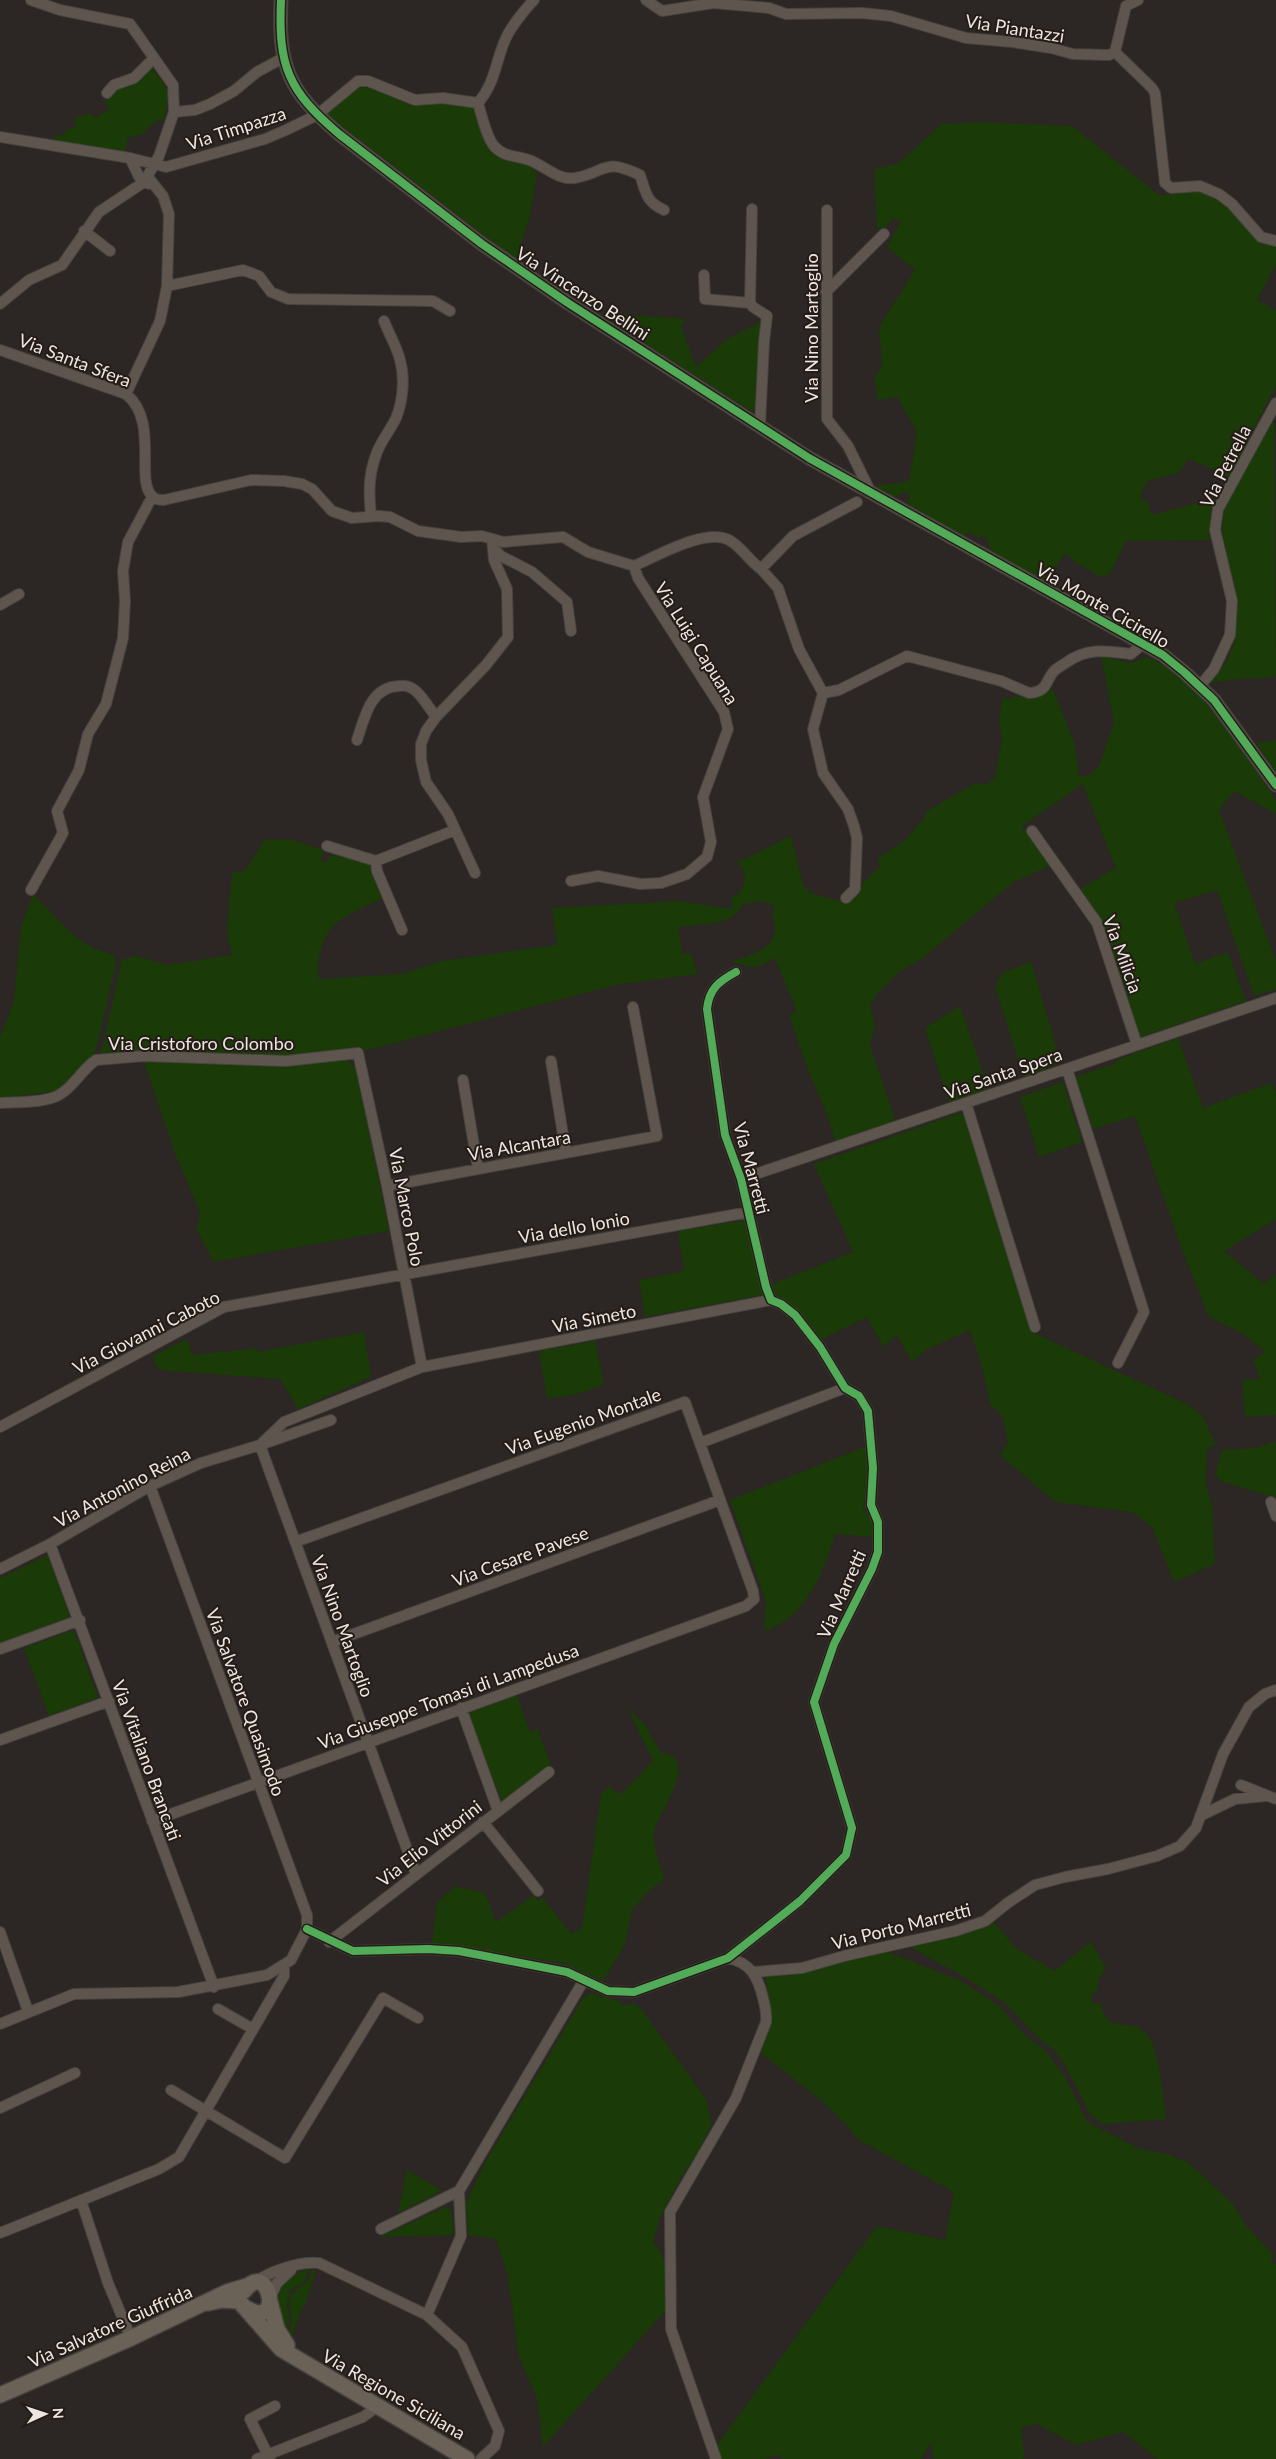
<svg xmlns="http://www.w3.org/2000/svg" width="1276" height="2459" viewBox="0 0 1276 2459" font-family="Lato,sans-serif">
  <style>
    .green { fill: #1a3a07 }
    .lines { fill: none; stroke-linecap: round; stroke-linejoin: round }
    .minor-casing { stroke: #46423f; stroke-width: 12 }
    .tertiary-casing { stroke: #46423f; stroke-width: 15 }
    .secondary-casing { stroke: #46423f; stroke-width: 18 }
    .minor { stroke: #5e564e; stroke-width: 10 }
    .tertiary { stroke: #5e564e; stroke-width: 12 }
    .secondary { stroke: #6a6157; stroke-width: 15 }
    .cycleway-casing { stroke: #251c17; stroke-width: 11 }
    .cycleway { stroke: #51ab58; stroke-width: 8 }
    .labels { text-anchor: middle; dominant-baseline: central; stroke-width: 4; stroke-linejoin: round; paint-order: stroke }
    .street-label { font-size: 18px; fill: #ece5e1; stroke: #251c17 }
  </style>
  <rect width="100%" height="100%" fill="#2c2624"/>
  <path class="green" d="M151,66L168,90L165,120L158,119L143,133L128,138L125,153L54,140L53,137L65,134V130L76,127L74,117L90,114L96,117L109,110L105,101L117,89L141,79Z
    M363,85L474,108L492,150L530,165L537,174L529,219L516,260L326,114L356,87Z
    M976,122L1072,126L1159,195C1172,196 1184,187 1197,189C1225,192 1245,226 1262,245H1276V264L1257,300L1276,310V385L1230,477L1189,459L1178,473L1147,481L1140,497L1148,503L1152,515L1219,497L1211,515L1210,540L1126,541L1110,574L1101,577L1075,562L1065,553L1047,582L993,554L985,537H977L969,532L964,537L905,502L910,497L906,492L894,497L875,486L909,481L917,432L897,397L878,400L874,379L882,366L879,327L915,270L887,247L901,222L893,218L884,229L877,228L874,169L899,163L941,124Z
    M598,313L687,319L681,326L696,367L725,340L764,320L759,406L752,412Z
    M1274,419L1276,675L1267,678L1239,679L1210,683L1227,661L1235,641L1237,597L1222,530L1224,509Z
    M1101,656L1131,663L1148,657C1203,680 1242,752 1276,800V814L1234,791L1219,810L1276,961V989L1254,996L1217,890L1174,903L1195,964L1228,952L1246,1001L1140,1037L1102,922L1080,889L1116,868L1083,784L1022,826L1051,865L1012,883L923,958L900,971L876,995L870,1005L875,1025L870,1046L894,1116L893,1123L835,1141L828,1117L806,1065L789,1015L797,1012L775,958L755,968L731,962C756,952 784,948 772,914L775,908C767,898 753,902 742,905C735,926 697,924 678,927L682,953L691,954L698,974L620,984L364,1051L363,1048L283,1058L146,1052L101,1054L122,959L136,956L167,965L232,955L227,932L232,872L245,871L264,840L289,839L323,850L321,861L326,862L328,858L335,854L369,864L382,898C368,906 351,912 338,922C322,933 316,962 319,979L403,974L441,961L557,945L552,908L680,901L731,909L732,897L740,893L745,880L743,868L736,863L791,836L803,884L810,893L847,903L859,894L862,884L880,866L877,859L905,840L925,817V812L976,783L986,784L995,779L1002,739L999,723L1002,697L1008,700L1015,696L1034,699L1047,691L1053,690L1074,742L1079,776H1088L1100,764L1114,722Z
    M1276,740V773L1256,743Z
    M33,894L73,935L91,947L114,955L116,964L95,1054L58,1091L0,1098V1037L14,1001L21,927Z
    M1031,961L1061,1063L1024,1077L995,987L1001,974Z
    M960,1006L989,1089L949,1103L925,1028Z
    M1178,1038L1203,1108L1271,1083L1276,1094V1219L1224,1251L1264,1284L1274,1275L1276,1277V1415L1245,1417L1242,1380L1260,1379L1253,1360L1265,1351L1240,1332L1209,1317L1183,1252L1135,1116L1093,1129L1076,1077L1117,1063L1116,1060Z
    M337,1059L347,1060L356,1068L389,1231L213,1262L197,1229L200,1213L174,1151L144,1062L292,1065Z
    M1063,1082L1082,1142L1039,1157L1020,1097Z
    M960,1113L966,1116L1032,1332L1187,1404L1202,1415L1216,1444L1207,1449L1206,1485L1212,1506L1215,1564L1174,1582L1152,1527L1132,1512L1055,1502L1000,1455L1008,1443L1003,1417L990,1404L981,1363L970,1330L926,1350L912,1362L897,1335L883,1347L867,1317L820,1340L797,1311L774,1293L772,1284L853,1252L814,1164Z
    M746,1220L762,1295L645,1317L639,1280L684,1271L678,1231Z
    M364,1332L371,1377L298,1409L280,1379L159,1370L152,1356L187,1339L193,1355L257,1348L258,1352Z
    M595,1341L604,1385L577,1394L547,1399L539,1351Z
    M1276,1441V1505L1273,1497L1220,1481L1215,1473L1222,1450L1256,1448Z
    M867,1446L869,1469L863,1507L873,1523L875,1537L835,1534C824,1572 806,1618 764,1631L766,1601L730,1500Z
    M48,1555L70,1617L0,1643V1578Z
    M74,1630L98,1698L49,1716L24,1648Z
    M517,1695L530,1733L537,1728L551,1765L502,1802L469,1715L471,1712Z
    M627,1707L645,1725L661,1753C704,1756 655,1817 654,1833C653,1847 660,1865 665,1879L650,1890L632,1910L625,1944L603,1981L563,1963L432,1943L437,1903L455,1886L485,1893L496,1922L534,1895L538,1901L543,1898L571,1934L582,1928L601,1794L609,1787L621,1794L653,1761Z
    M993,1921L1017,1949L1055,1971L1091,1941L1106,1968L1099,1979L1097,1991L1091,1995L1092,2002L1101,2004C1110,2038 1129,2016 1145,2032C1160,2047 1163,2098 1166,2119L1102,2124L1090,2114L1065,2065L1056,2052L1036,2036L1005,2003L963,1976L913,1949L912,1946Z
    M883,1950L959,1980L998,2005L1024,2034L1047,2052L1065,2077L1087,2122L1140,2149L1167,2154L1189,2163L1233,2204L1245,2224L1274,2256L1270,2260L1276,2265V2459H1158L1123,2432L1076,2445L1037,2424L1021,2427L1025,2458L1022,2459H934L931,2443L921,2459H781L780,2454L765,2459H722L717,2445L877,2226L945,2240L954,2192L859,2140L844,2122L822,2101L758,2051L770,2026L771,2019L765,1976Z
    M592,1993L621,2002L622,2005L635,2004L639,2006L706,2099L712,2124L697,2154L681,2177L660,2218L653,2242C669,2255 667,2290 667,2309L543,2447L537,2398L519,2357L508,2276L496,2239L468,2235L466,2203L486,2161L584,1997Z
    M407,2170L442,2191L398,2213Z
    M446,2207L452,2211L453,2235L379,2237Z
    M309,2269L304,2282L289,2291L287,2305L290,2320L285,2334C275,2299 266,2281 309,2269Z
    M312,2269L316,2270L304,2308H302L290,2341L287,2336C297,2313 287,2315 290,2295L308,2281Z"/>
  <g class="lines">
    <g class="minor-casing">
      <path id="minor" d="M646,0L662,11L713,3L769,8L786,14L862,13L891,16L966,38L1012,42L1051,48L1073,54L1109,55L1115,52L1126,6L1138,0
        M1115,52L1152,88L1155,93L1165,183L1171,188L1200,186L1219,194L1232,204L1261,237L1276,241
        M107,93L114,85L134,78L154,58
        M478,103C482,116 486,136 494,146C505,158 516,155 529,160C544,165 558,181 575,178C608,172 602,157 640,175C646,193 646,202 664,210
        M174,112L195,110L210,104L234,91L257,72L283,58
        M0,137L130,158L166,167L265,139L286,130L317,115L358,81H368L415,100L443,98L478,103C496,82 495,62 506,38C510,28 526,8 534,0
        M130,158L139,177L149,184
        M752,209L750,303L753,307L767,316L764,342L760,425
        M827,210V419L848,446L871,493
        M84,231L110,251
        M704,275L705,299L750,303
        M167,286L243,270L259,276L271,292L288,299L433,301L450,311
        M826,292L884,234
        M0,304L29,280L62,265L99,212L144,182L159,156L174,112L173,85L130,24L60,10L31,0
        M0,350L126,394C160,421 134,482 153,497C156,500 160,500 164,500L251,480L284,481L302,484L312,489L332,511L352,518L379,516L390,517L418,531L461,537L482,536L503,542L563,537L588,552L634,566C657,556 705,528 729,540C742,547 749,561 761,569
        M126,394L160,321L167,286L169,214L163,196L148,177
        M371,516C369,495 368,476 376,455C380,442 390,431 396,418C403,401 405,378 400,360C397,347 389,334 384,321
        M493,548L501,556L532,572L567,602L571,631
        M0,605L19,594
        M1200,686L1214,669L1230,635L1232,601L1215,530L1218,509L1276,403
        M823,693L839,690L907,656L1001,681L1029,693C1048,692 1045,681 1054,671C1057,668 1063,665 1067,662C1088,647 1107,651 1131,654L1144,643
        M357,740C365,717 370,687 399,686C405,685 412,687 417,692C424,699 430,709 436,717
        M1032,831L1097,923L1137,1045
        M327,846L376,861L455,830
        M376,861L377,871L402,930
        M475,873L448,814L426,782L421,760V744L426,731L436,717L486,665L508,637L507,589L494,560L492,539
        M571,881L598,876L640,884L661,883L687,874L707,857L711,842L703,797L728,729L724,712L638,578L634,566
        M31,890L63,833L57,811L79,770L88,734L106,704L123,638L125,601L123,571L128,542L152,497
        M846,898L855,889L857,838L854,826L848,809L823,773L813,729L823,693L799,649L778,588L761,569L793,536L857,502
        M551,1061L566,1153
        M1067,1069L1144,1312L1118,1363
        M463,1080L478,1169
        M0,1103C15,1102 46,1103 59,1095C74,1087 82,1069 96,1060L144,1056L286,1061L358,1053L387,1186L422,1367
        M966,1103L1035,1327
        M741,1179L1276,998
        M387,1186L657,1136L633,1007
        M331,1420L260,1445L416,1874
        M0,1427L224,1307L749,1212
        M700,1443L845,1388
        M1271,1502L1276,1516
        M50,1544L214,1987
        M0,1569L50,1544L150,1486L201,1463L260,1445L284,1422L422,1367L771,1300
        M332,1642L720,1500
        M0,1649L80,1620
        M461,1708L498,1811
        M0,1740L109,1701
        M1241,1785L1276,1799
        M1200,1816L1235,1799L1266,1796
        M152,1821L746,1606L754,1599L753,1591L685,1402L295,1542
        M483,1822L538,1891
        M307,1929L353,1951L428,1949L459,1951L567,1972L608,1991L634,1992L728,1958L800,1901L846,1855L852,1828L814,1702L834,1644L872,1569L878,1552V1522L871,1505L873,1468L868,1411L859,1396L845,1388L820,1347L795,1315L781,1304L771,1300L766,1287L741,1179L725,1135L707,1009C709,989 719,981 736,972
        M0,1932L28,2011
        M329,1942L549,1772
        M754,1972L802,1968L844,1956L955,1931L985,1921L1009,1902L1035,1885L1065,1877L1108,1869L1157,1856L1180,1846L1196,1828L1223,1754L1249,1707L1265,1694L1276,1690
        M218,2009L253,2029
        M0,2024L74,1994L178,1992L267,1975L291,1960L307,1929V1915L150,1486
        M171,2090L285,2158L383,1998L418,2018
        M0,2108L75,2073
        M81,2200L108,2283L131,2338
        M381,2229L459,2191L584,1980
        M0,2233L159,2169L179,2157L284,1976V1966
        M255,2282C271,2271 299,2261 319,2263L427,2315L462,2347L499,2431L495,2446L481,2459
        M271,2296L277,2283L291,2270
        M427,2315L461,2236L459,2191
        M257,2459L363,2417L378,2406
        M270,2459L250,2419L275,2406
        M716,2459L671,2329L670,2212L736,2098L766,2022C767,2013 765,2006 763,1998C758,1977 751,1963 728,1958"/>
    </g>
    <g class="tertiary-casing">
      <path id="tertiary" d="M281,0C278,66 288,91 339,134L482,244L568,303L809,458L1163,655L1184,672L1214,700L1276,785"/>
    </g>
    <g class="secondary-casing">
      <path id="secondary" d="M244,2291C269,2257 284,2330 248,2309
        M270,2302L277,2329L287,2345
        M208,2303L222,2300L239,2301L281,2349L467,2459
        M0,2395L131,2338L227,2292L250,2285"/>
    </g>
    <use href="#minor" class="minor"/>
    <use href="#tertiary" class="tertiary"/>
    <use href="#secondary" class="secondary"/>
    <g class="cycleway-casing">
      <path id="cycleway" d="M281,0C278,66 288,91 339,134L482,244L568,303L809,458L1163,655L1184,672L1214,700L1276,785
        M307,1929L353,1951L428,1949L459,1951L567,1972L608,1991L634,1992L728,1958L800,1901L846,1855L852,1828L814,1702L834,1644L872,1569L878,1552V1522L871,1505L873,1468L868,1411L859,1396L845,1388L820,1347L795,1315L781,1304L771,1300L766,1287L741,1179L725,1135L707,1009C709,989 719,981 736,972"/>
    </g>
    <use href="#cycleway" class="cycleway"/>
  </g>
  <g class="labels">
    <g class="street-label">
      <text transform="translate(1015 28) rotate(9)">Via Piantazzi</text>
      <text transform="translate(236 128) rotate(-18)">Via Timpazza</text>
      <text transform="translate(583 293) rotate(33)">Via Vincenzo Bellini</text>
      <text transform="translate(811 328) rotate(-90)">Via Nino Martoglio</text>
      <text transform="translate(75 360) rotate(21)">Via Santa Sfera</text>
      <text transform="translate(1225 466) rotate(-63)">Via Petrella</text>
      <text transform="translate(1103 605) rotate(30)">Via Monte Cicirello</text>
      <text transform="translate(697 643) rotate(58)">Via Luigi Capuana</text>
      <text transform="translate(1123 954) rotate(70)">Via Milicia</text>
      <text x="201" y="1043">Via Cristoforo Colombo</text>
      <text transform="translate(1003 1073) rotate(-19)">Via Santa Spera</text>
      <text transform="translate(519 1145) rotate(-10)">Via Alcantara</text>
      <text transform="translate(752 1168) rotate(75)">Via Marretti</text>
      <text transform="translate(407 1207) rotate(79)">Via Marco Polo</text>
      <text transform="translate(574 1227) rotate(-10)">Via dello Ionio</text>
      <text transform="translate(594 1318) rotate(-11)">Via Simeto</text>
      <text transform="translate(146 1332) rotate(-27)">Via Giovanni Caboto</text>
      <text transform="translate(583 1421) rotate(-20)">Via Eugenio Montale</text>
      <text transform="translate(122 1487) rotate(-28)">Via Antonino Reina</text>
      <text transform="translate(520 1556) rotate(-20)">Via Cesare Pavese</text>
      <text transform="translate(841 1594) rotate(-66)">Via Marretti</text>
      <text transform="translate(343 1626) rotate(70)">Via Nino Martoglio</text>
      <text transform="translate(448 1696) rotate(-20)">Via Giuseppe Tomasi di Lampedusa</text>
      <text transform="translate(246 1702) rotate(70)">Via Salvatore Quasimodo</text>
      <text transform="translate(147 1760) rotate(70)">Via Vitaliano Brancati</text>
      <text transform="translate(429 1843) rotate(-38)">Via Elio Vittorini</text>
      <text transform="translate(901 1926) rotate(-14)">Via Porto Marretti</text>
      <text transform="translate(110 2326) rotate(-24)">Via Salvatore Giuffrida</text>
      <text transform="translate(394 2394) rotate(30)">Via Regione Siciliana</text>
    </g>
  </g>
  <g transform="translate(45 2414) rotate(87)" stroke="#251c17" stroke-width="4" paint-order="stroke">
  <path d="M0-4L9 19L0 12L-9 19Z" fill="#ece5e1"/>
  <text y="-8" font-size="14" font-weight="bold" text-anchor="middle" fill="#ece5e1">N</text>
  </g>
</svg>
